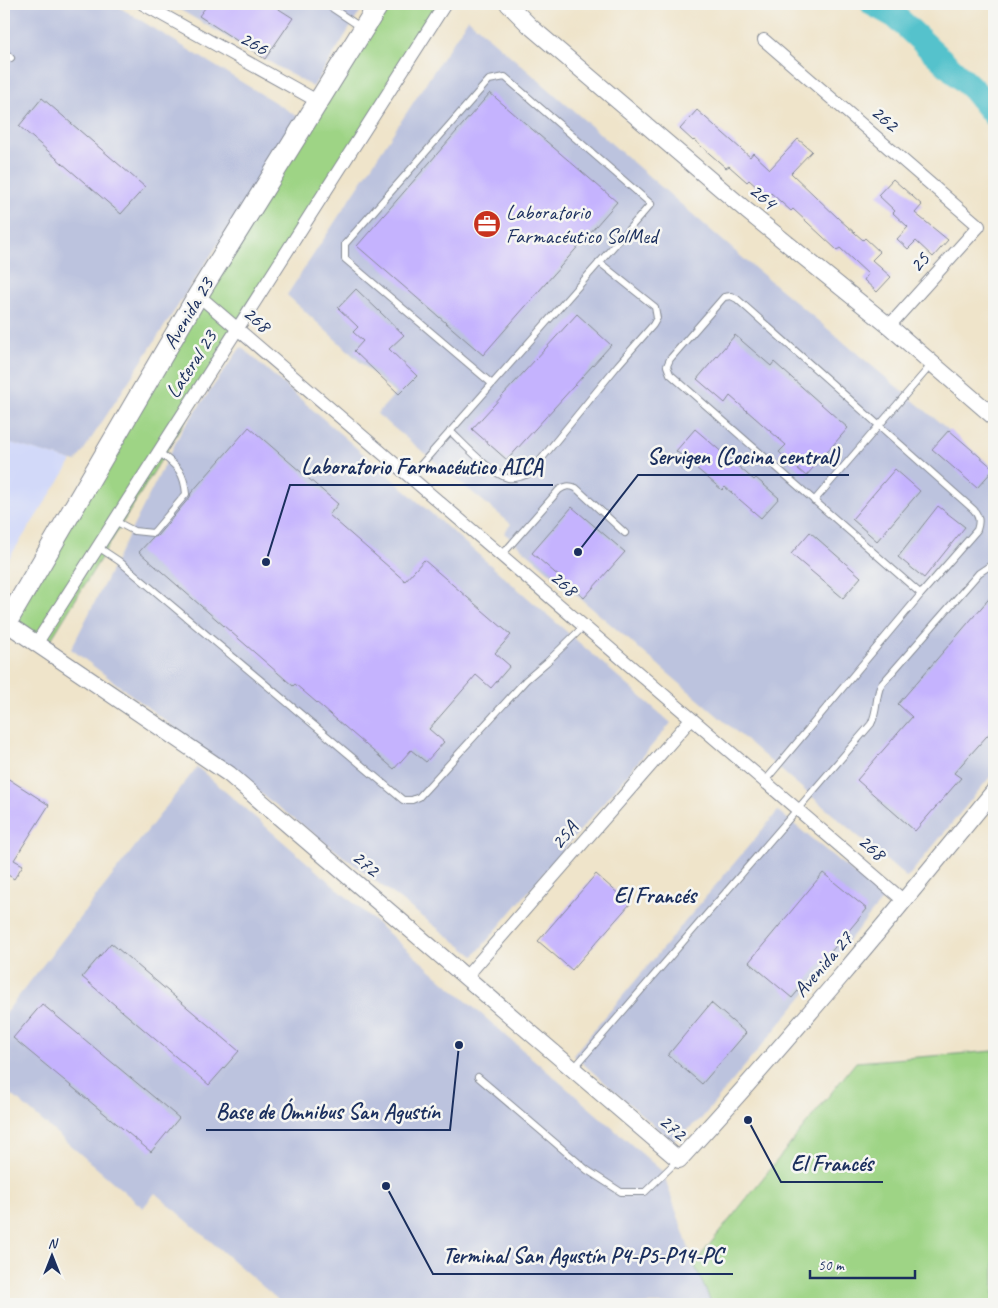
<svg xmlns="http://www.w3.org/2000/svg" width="998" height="1308" viewBox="0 0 998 1308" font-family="Caveat,sans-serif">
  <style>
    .built { fill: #d2d9f9 }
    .industrial { fill: #bcc3de }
    .green { fill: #9ed485; stroke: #5c8272 }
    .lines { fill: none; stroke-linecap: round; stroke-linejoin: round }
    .river { stroke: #55c2cc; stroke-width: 25 }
    .building { fill: #c5b3fe }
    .service-casing { stroke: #858a94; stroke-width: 8 }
    .minor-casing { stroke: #858a94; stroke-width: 14 }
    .tertiary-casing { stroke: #858a94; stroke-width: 18 }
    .primary-casing { stroke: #858a94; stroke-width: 22 }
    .service { stroke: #fff; stroke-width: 6 }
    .minor { stroke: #fff; stroke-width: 12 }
    .tertiary { stroke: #fff; stroke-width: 16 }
    .primary { stroke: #fff; stroke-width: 20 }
    .labels { text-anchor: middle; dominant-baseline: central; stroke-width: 5; stroke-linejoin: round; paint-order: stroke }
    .street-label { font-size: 21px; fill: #1b2f5e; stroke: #f6f6f2 }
    .poi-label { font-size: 21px; fill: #1b2f5e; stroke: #f6f6f2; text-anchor: start }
    .neighbourhood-label { font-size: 22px; font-weight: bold; fill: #1b2f5e; stroke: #f6f6f2 }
    .leader { fill: none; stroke: #1b2f5e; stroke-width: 2 }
    .callout-dot { fill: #1b2f5e; stroke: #f6f6f2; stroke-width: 2 }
    .callout-label { font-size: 22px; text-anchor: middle; font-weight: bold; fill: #1b2f5e; stroke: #f6f6f2; stroke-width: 5; stroke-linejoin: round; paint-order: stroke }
  </style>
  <rect width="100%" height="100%" fill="#f6f6f2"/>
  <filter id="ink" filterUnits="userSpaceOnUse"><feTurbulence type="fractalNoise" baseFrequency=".02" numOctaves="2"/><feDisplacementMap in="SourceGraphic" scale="10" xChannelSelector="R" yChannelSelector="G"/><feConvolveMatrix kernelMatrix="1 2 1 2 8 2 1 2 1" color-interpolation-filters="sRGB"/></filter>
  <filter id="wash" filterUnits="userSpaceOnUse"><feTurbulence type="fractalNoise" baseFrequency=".0096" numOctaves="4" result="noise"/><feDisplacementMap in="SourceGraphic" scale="20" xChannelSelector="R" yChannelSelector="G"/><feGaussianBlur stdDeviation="1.12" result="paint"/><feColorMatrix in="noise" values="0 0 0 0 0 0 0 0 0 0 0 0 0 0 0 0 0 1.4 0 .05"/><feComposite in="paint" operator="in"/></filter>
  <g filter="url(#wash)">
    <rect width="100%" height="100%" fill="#efe4ca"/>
    <path class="built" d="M4,441L72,461L4,566Z"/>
    <path class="industrial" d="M4,4H114L297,116V123L76,462L4,441Z
      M170,4H365L313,87Z
      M468,19L744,259L994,468V772L907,878L504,533L511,524L377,414L395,394L287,295Z
      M241,347L671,723L474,956L71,649L181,432Z
      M197,767L663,1172L694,1264L712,1304H283L155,1193L143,1208L4,1088V1015Z
      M778,811L884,898L701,1119L672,1141L573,1055Z"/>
    <path class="green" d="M383,4H440L47,646L6,623Z
      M994,1051V1304H712L694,1264L856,1062Z"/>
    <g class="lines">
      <path class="river" d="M873,4L895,16L974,90L994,115"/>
    </g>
    <g id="blocks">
      <path class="building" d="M208,4H271L293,18L265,59L199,16Z
        M490,93L617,202L483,355L357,246Z
        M42,98L145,187L121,214L19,126Z
        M697,110L750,157L753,153L770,169L798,139L812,151L791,173L839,219L863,240L865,238L880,252L872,260L891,277L877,292L864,280L868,274L840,248L837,250L793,209L791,211L771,193L768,197L749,180L747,182L729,166L726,168L694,140L693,141L680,129Z
        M893,179L922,205L915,213L948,240L933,257L916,241L908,249L897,239L908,227L893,213L895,211L878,195Z
        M356,289L404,335L389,349L417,376L399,394L354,351L363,341L353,332L358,327L338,308Z
        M577,314L611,345L507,460L472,429Z
        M735,335L771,366L774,362L848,428L806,476L779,452L786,445L730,396L725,403L697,379Z
        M249,427L338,504L329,515L405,581L424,560L511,635L495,653L510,666L491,688L476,675L429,729L444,742L426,762L411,750L394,769L295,684L293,686L139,552L152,538L157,536L190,497L191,493Z
        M695,429L754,480L756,478L779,498L761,518L725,487L722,490L676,451Z
        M949,430L994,469L977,488L932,449Z
        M895,469L920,491L877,541L852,519Z
        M938,506L965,527L924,578L898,557Z
        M572,507L625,552L584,598L532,553Z
        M810,532L861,577L843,598L791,554Z
        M994,593V728L954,773L961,778L915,831L857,780L912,717L898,704Z
        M4,776L49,805L14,860L23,865L14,879L5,873L4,876Z
        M823,873L867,909L792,998L749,962Z
        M596,874L630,904L572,970L538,941Z
        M111,943L239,1051L209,1085L82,977Z
        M711,1003L746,1033L702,1084L668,1055Z
        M42,1004L179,1118L151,1152L13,1038Z"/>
    </g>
  </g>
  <g filter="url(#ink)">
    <use href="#blocks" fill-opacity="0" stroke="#858a94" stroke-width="1"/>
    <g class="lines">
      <g class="service-casing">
        <path id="service" d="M326,4L362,28
          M4,51L11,58
          M450,431C463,443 492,475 508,478C516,479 523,476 530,473L618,365L653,325L657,318L655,307L599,262
          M410,477L651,204L505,77L489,80L345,244V259L491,383
          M814,501L932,364
          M115,521L134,531L153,533L186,494C184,470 176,466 159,452
          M98,547L119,561L403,800H412L419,797L526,680L547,662L584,626
          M501,556L559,490C565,486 569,485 576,488L625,533
          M765,781L921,594L977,530C980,521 979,517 974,510L737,299L731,296L724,297L670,359L667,366L670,374L921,594
          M574,1068L871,724C878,711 875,697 881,685L979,573L994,563
          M478,1077L587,1170L621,1192H645L678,1160"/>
      </g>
      <g class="minor-casing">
        <path id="minor" d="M143,4L319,102
          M764,40L979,226L889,326
          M198,295L904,901
          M36,644L445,4
          M466,977L691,719"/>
      </g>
      <g class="tertiary-casing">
        <path id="tertiary" d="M508,4L531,27L747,211L889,326L994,417
          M6,623L229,774L679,1160C789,1041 892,916 994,791"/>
      </g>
      <g class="primary-casing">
        <path id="primary" d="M4,627L198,295L379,4"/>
      </g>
      <use href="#service" class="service"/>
      <use href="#minor" class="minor"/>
      <use href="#tertiary" class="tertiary"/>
      <use href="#primary" class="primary"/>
    </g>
  </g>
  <defs>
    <g id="office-disc" transform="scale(1.4375)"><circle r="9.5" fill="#c8321e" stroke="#f6f6f2"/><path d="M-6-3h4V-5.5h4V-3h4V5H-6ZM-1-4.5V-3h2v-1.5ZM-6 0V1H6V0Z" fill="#fff"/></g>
  </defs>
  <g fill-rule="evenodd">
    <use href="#office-disc" x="487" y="224"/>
  </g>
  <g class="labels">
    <g class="street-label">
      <text transform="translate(254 43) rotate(29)">266</text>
      <text transform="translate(885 118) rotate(41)">262</text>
      <text transform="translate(763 196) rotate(40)">264</text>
      <text transform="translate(919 262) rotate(-48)">25</text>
      <text transform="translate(188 313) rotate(-59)">Avenida 23</text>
      <text transform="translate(257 319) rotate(41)">268</text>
      <text transform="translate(191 364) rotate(-57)">Lateral 23</text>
      <text transform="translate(564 583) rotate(41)">268</text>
      <text transform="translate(564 835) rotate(-49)">25A</text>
      <text transform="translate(872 847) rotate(41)">268</text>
      <text transform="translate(366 863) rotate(41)">272</text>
      <text transform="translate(823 964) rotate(-49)">Avenida 27</text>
      <text transform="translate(673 1127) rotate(41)">272</text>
    </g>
    <g class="poi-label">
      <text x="506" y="212">Laboratorio<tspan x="506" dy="24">Farmacéutico SolMed</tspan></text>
    </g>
    <g class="neighbourhood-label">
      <text x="655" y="896">El Francés</text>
    </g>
  </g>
  <path class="leader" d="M578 552L638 475H849M266 562L290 485H553M459 1045L450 1130H206M748 1120L781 1182H883M386 1186L433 1274H733"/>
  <g class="callout-dot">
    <circle cx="578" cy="552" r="5"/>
    <circle cx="266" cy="562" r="5"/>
    <circle cx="459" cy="1045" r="5"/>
    <circle cx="748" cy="1120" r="5"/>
    <circle cx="386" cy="1186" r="5"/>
  </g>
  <g class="callout-label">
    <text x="743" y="464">Servigen (Cocina central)</text>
    <text x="422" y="474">Laboratorio Farmacéutico AICA</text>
    <text x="328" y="1119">Base de Ómnibus San Agustín</text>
    <text x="832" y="1171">El Francés</text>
    <text x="583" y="1263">Terminal San Agustín P4-P5-P14-PC</text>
  </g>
  <rect width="998" height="1308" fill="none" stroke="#f6f6f2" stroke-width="20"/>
  <g transform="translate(52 1256)" stroke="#f6f6f2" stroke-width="4" paint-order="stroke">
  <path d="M0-4L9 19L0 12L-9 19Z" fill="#1b2f5e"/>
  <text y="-8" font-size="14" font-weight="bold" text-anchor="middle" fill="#1b2f5e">N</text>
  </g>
  <path d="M810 1270v8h105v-8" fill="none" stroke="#1b2f5e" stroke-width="2.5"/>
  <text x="818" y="1270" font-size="15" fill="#1b2f5e" stroke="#f6f6f2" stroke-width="4" paint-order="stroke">50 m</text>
</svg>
